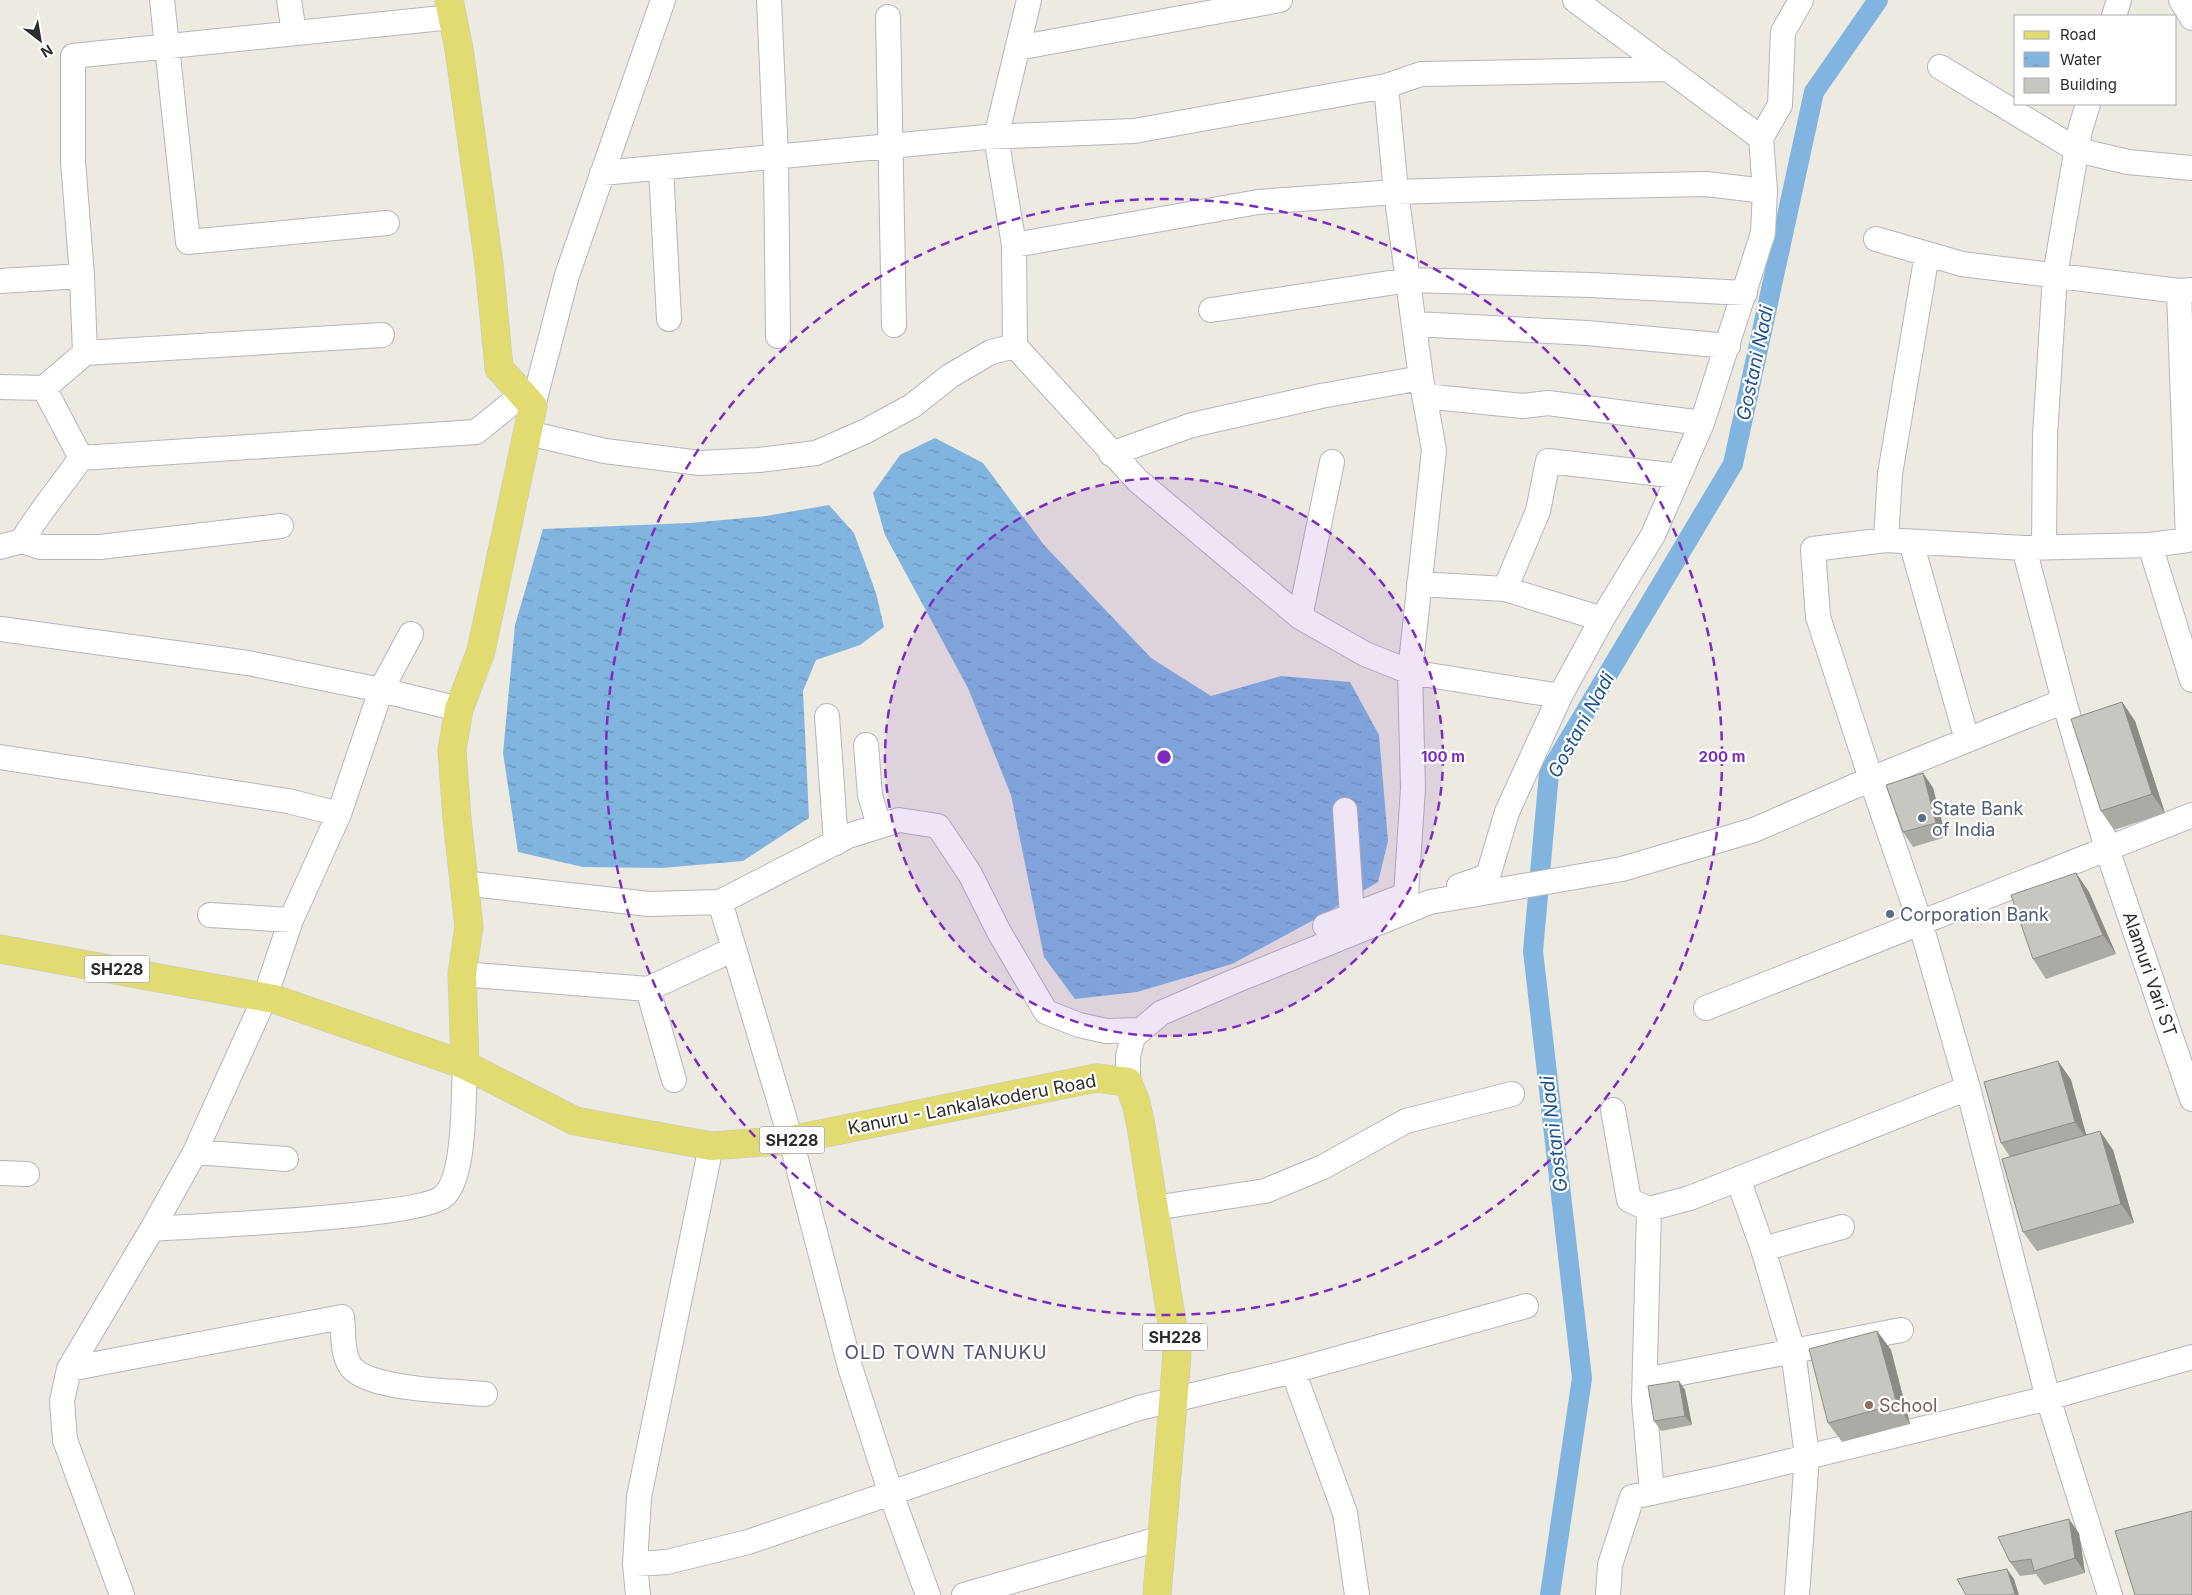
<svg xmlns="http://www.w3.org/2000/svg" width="2192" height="1595" viewBox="0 0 2192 1595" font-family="Inter,sans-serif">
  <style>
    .water { fill: url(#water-ripples) }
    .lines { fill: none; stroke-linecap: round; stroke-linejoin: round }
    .canal { stroke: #82b4e0; stroke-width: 20 }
    .minor-casing { stroke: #b5b4bf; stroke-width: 26 }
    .major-casing { stroke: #c8c8c8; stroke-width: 29 }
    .minor { stroke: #fff; stroke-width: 24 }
    .major { stroke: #e0dc72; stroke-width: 28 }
    .wall { fill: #acaaa5 }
    .shaded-wall { fill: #8c8b86 }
    .building { fill: #c8c6c0; stroke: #8c8b86 }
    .ring { fill: none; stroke: #7b2cbf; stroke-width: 2.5; stroke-dasharray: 9 6 }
    .service-dot { fill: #5c6f8a; stroke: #fff; stroke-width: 2 }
    .education-dot { fill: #8d6e63; stroke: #fff; stroke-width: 2 }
    .labels { text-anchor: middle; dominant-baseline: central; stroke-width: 4.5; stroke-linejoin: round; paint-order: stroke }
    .shield { fill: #fff; stroke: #6c6c6c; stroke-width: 1 }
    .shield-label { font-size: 16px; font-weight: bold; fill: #2d2d2d }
    .service-label { font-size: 18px; fill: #4e5e75; stroke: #fff; text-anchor: start }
    .street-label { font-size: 18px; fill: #2d2d2d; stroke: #fff }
    .education-label { font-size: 18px; fill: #785e54; stroke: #fff; text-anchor: start }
    .water-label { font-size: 19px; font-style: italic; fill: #1f528e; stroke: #fff }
    .neighbourhood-label { font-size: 19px; letter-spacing: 1px; fill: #535278; stroke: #fff }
    .centre { fill: #7b2cbf; stroke: #fff; stroke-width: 2.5 }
    .ring-label { font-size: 15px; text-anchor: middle; font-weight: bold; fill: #7b2cbf; stroke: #fff; stroke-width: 4.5; stroke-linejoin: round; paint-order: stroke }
  </style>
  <defs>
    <pattern id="water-ripples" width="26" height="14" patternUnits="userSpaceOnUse" patternTransform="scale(1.25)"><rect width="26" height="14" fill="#82b4e0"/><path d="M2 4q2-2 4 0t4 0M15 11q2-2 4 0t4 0" fill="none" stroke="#6b93b6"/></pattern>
  </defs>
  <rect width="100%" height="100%" fill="#eceae1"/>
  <path class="water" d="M935,438L983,463L1044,545L1151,658L1211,696L1281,676L1350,682L1379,735L1388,841L1378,882L1321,916L1232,964L1137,992L1075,999L1044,957L1011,795L968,688L885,535L873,493L900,455Z
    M829,505L854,533L876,593L884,627L860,645L816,660L803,691L809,818L743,861L661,868L583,867L518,852L503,753L515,625L543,529L690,523L766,516Z"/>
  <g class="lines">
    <path class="canal" d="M1550,1595L1582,1378L1533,951L1549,773L1733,464L1814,92L1878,0"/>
    <g class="minor-casing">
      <path id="minor" d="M162,0L188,242L387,223
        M289,0L294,33
        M769,0L776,157L778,336
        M1029,0L996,137L1014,245L1015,346L1138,481L1300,617L1365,654L1410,672L1560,696
        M2181,0L2192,18
        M2114,16L2119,0
        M888,17L894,325
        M1017,48L1280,0
        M1940,67L2077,150L2128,162L2192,168
        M1761,138L1780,105L1783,32L1801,0
        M661,168L669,319
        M602,173L986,137L1134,131L1386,86L1421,74L1669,69
        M1876,239L1962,264L2179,291L2192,290
        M1014,245L1258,202L1396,192L1561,187L1706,184L1765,191
        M0,281L82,276
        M1211,310L1409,280L1591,285L1745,293
        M1414,324L1587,333L1728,346
        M85,353L82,276L73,161V56L452,17
        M0,387L44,388L85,353L382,335
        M44,388L81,458
        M1424,396L1523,406L1548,403L1702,423
        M533,406L567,275L663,0
        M528,433L605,451L700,463L759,460L816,453L864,432L912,406L950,376L991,352L1015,346
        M1111,454L1192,425L1321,396L1421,378
        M81,458L476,432L523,394
        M1886,540L1890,474L1927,254
        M22,541C39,512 62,485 81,458
        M1911,542L1967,740
        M2150,545L2188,540L2179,291
        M0,547L22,541L41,547H100L281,526
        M2044,547L2045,436L2055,275L2080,130L2088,104
        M2024,548L2064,701
        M1419,584L1505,589L1602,619
        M1505,589L1538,511L1548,461L1679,476
        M1300,617L1332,462
        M0,629L248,663L381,690L411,634
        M2192,680L2150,545L2024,548L1886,540L1813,549L1818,617L1871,779L2064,701L2107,849L2192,1099
        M827,716L836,843
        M866,745L870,795L879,826
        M0,757L288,801L339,814
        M1345,810L1352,916
        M463,883L649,904L720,902L848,836L899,820L938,826L970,874L999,932L1046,1012L1079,1025L1106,1031L1141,1030
        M1459,886L1488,876L1507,812L1560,696L1602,619L1653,535L1702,423L1763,233L1765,191L1761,138L1575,0
        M720,902L791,1140L850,1367L891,1494L928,1595
        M210,915L291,920
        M1325,926L1406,895L1413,788L1410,672L1434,450L1421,378L1396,192L1386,86
        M462,974L648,989L734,949
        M648,989L674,1080
        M1706,1008L2192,815
        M1128,1082V1056L1133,1037L1161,1013L1235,981L1430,902L1622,869L1754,830L1871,779L1920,922L1968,1088L2048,1398L2110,1595
        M1613,1110L1629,1200L1649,1209
        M195,1152L286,1159
        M0,1173L27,1174
        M1738,1179L1763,1249L1793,1351L1807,1456L1797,1595
        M1154,1208L1265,1191L1323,1167L1406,1121L1512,1094
        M152,1229C196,1226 425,1217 445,1195C466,1173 463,1096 465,1065
        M1763,1249L1842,1227
        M69,1369L342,1317C344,1332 341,1357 353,1369C374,1390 454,1391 485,1394
        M1293,1371L1345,1513L1357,1595
        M1645,1380L1901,1330
        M1652,1493L1644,1401L1649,1209L1690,1198L1968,1088
        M635,1564L667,1562L748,1542L1139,1408L1293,1371L1526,1306
        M122,1595L65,1440L62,1401L69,1369L152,1229L195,1152L265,997L291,920L339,814L381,690L459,709
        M638,1595L635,1564L639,1497L711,1146
        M964,1595L1162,1538
        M1608,1595L1610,1565L1632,1497L1725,1477L2048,1398L2192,1357"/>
    </g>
    <g class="major-casing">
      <path id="major" d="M449,0L459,49L489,264L499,368L533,406L481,651L459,709L452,750L457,819L469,926L462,974L465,1065
        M0,949L274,999L465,1065L575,1121L711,1146L791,1140L1096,1078L1128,1082L1136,1103L1141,1126L1177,1355L1157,1595"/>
    </g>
    <use href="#minor" class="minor"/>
    <use href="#major" class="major"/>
  </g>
  <path class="wall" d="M2122,702L2135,721L2165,813L2114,830L2101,811Z
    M1923,773L1933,788L1946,837L1913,847L1903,832Z
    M2076,873L2089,892L2116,954L2046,979L2033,959Z
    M2058,1061L2071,1080L2086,1135L2100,1131L2113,1150L2134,1223L2037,1251L2023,1232L2010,1157L2001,1143Z
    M1877,1331L1891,1350L1910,1424L1842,1442L1828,1423Z
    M1679,1381L1685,1390L1692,1425L1661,1431L1654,1421Z
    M2079,1533L2085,1573L2044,1585L2036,1574L2020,1576L2010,1562Z"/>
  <path class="shaded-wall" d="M2122,702L2135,721L2165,813L2152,794Z
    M1923,773L1933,788L1946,837L1936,823Z
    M2076,873L2089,892L2116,954L2103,935Z
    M2058,1061L2071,1080L2088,1141L2075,1122Z
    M2100,1131L2113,1150L2134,1223L2121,1204Z
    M1877,1331L1891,1350L1910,1424L1897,1404Z
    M1679,1381L1685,1390L1692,1425L1685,1416Z
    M2069,1519L2079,1533L2085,1573L2075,1558Z
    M2007,1569L2014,1579L2019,1595H2015V1594Z"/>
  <path class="building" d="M2122,702L2152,794L2101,811L2071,719Z
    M1923,773L1936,823L1903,832L1886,785Z
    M2076,873L2103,935L2033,959L2011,895Z
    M2058,1061L2075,1122L2001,1143L1984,1082Z
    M2100,1131L2121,1204L2023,1232L2002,1159Z
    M1877,1331L1897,1404L1828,1423L1809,1349Z
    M1679,1381L1685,1416L1654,1421L1648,1386Z
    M2192,1511V1595H2135L2115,1531Z
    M2069,1519L2075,1558L2034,1571L2031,1559L2010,1562L1998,1537Z
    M2007,1569L2015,1594L2010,1595H1966L1957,1579Z"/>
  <circle cx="1164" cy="757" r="279" fill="#7b2cbf" fill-opacity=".12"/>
  <g class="ring">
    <circle cx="1164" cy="757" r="279"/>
    <circle cx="1164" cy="757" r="558"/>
  </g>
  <g class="service-dot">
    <circle cx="1922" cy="818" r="5"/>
    <circle cx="1890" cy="914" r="5"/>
  </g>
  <circle class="education-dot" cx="1869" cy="1405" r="5"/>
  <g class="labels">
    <g class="shield">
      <rect x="84.5" y="955.5" width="65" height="27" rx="4"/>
      <rect x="759.5" y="1126.5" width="65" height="27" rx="4"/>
      <rect x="1142.5" y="1323.5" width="65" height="27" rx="4"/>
    </g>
    <g class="shield-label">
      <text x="117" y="969">SH228</text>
      <text x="792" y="1140">SH228</text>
      <text x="1175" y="1337">SH228</text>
    </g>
    <g class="service-label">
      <text x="1932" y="808">State Bank<tspan x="1932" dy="21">of India</tspan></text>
      <text x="1900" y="914">Corporation Bank</text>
    </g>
    <g class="street-label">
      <text transform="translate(2150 974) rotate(71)">Alamuri Vari ST</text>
      <text transform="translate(972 1104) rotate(-11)">Kanuru - Lankalakoderu Road</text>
    </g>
    <g class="education-label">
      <text x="1879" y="1405">School</text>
    </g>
    <g class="water-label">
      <text transform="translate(1755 363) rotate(-78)">Gostani Nadi</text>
      <text transform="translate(1581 725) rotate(-61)">Gostani Nadi</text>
      <text transform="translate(1554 1134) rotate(-97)">Gostani Nadi</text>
    </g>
    <g class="neighbourhood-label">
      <text x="946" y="1352">OLD TOWN TANUKU</text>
    </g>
  </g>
  <circle cx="1164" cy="757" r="8" class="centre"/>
  <g class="ring-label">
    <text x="1443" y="762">100 m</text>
    <text x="1722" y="762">200 m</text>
  </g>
  <rect x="2014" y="15" width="162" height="90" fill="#ffffff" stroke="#ababab"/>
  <rect x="2024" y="31" width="25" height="8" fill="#e0dc72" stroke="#ababab"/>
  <text x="2060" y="40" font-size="15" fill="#2d2d2d">Road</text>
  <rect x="2024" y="52" width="25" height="15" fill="url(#water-ripples)" stroke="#ababab"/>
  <text x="2060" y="65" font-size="15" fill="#2d2d2d">Water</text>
  <rect x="2024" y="78" width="25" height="15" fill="#c8c6c0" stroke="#ababab"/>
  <text x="2060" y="90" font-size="15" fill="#2d2d2d">Building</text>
  <g transform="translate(40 40) rotate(149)" stroke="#ffffff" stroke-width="4" paint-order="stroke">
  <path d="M0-4L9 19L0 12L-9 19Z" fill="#2d2d2d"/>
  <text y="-8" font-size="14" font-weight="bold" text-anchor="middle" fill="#2d2d2d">N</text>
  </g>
</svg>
